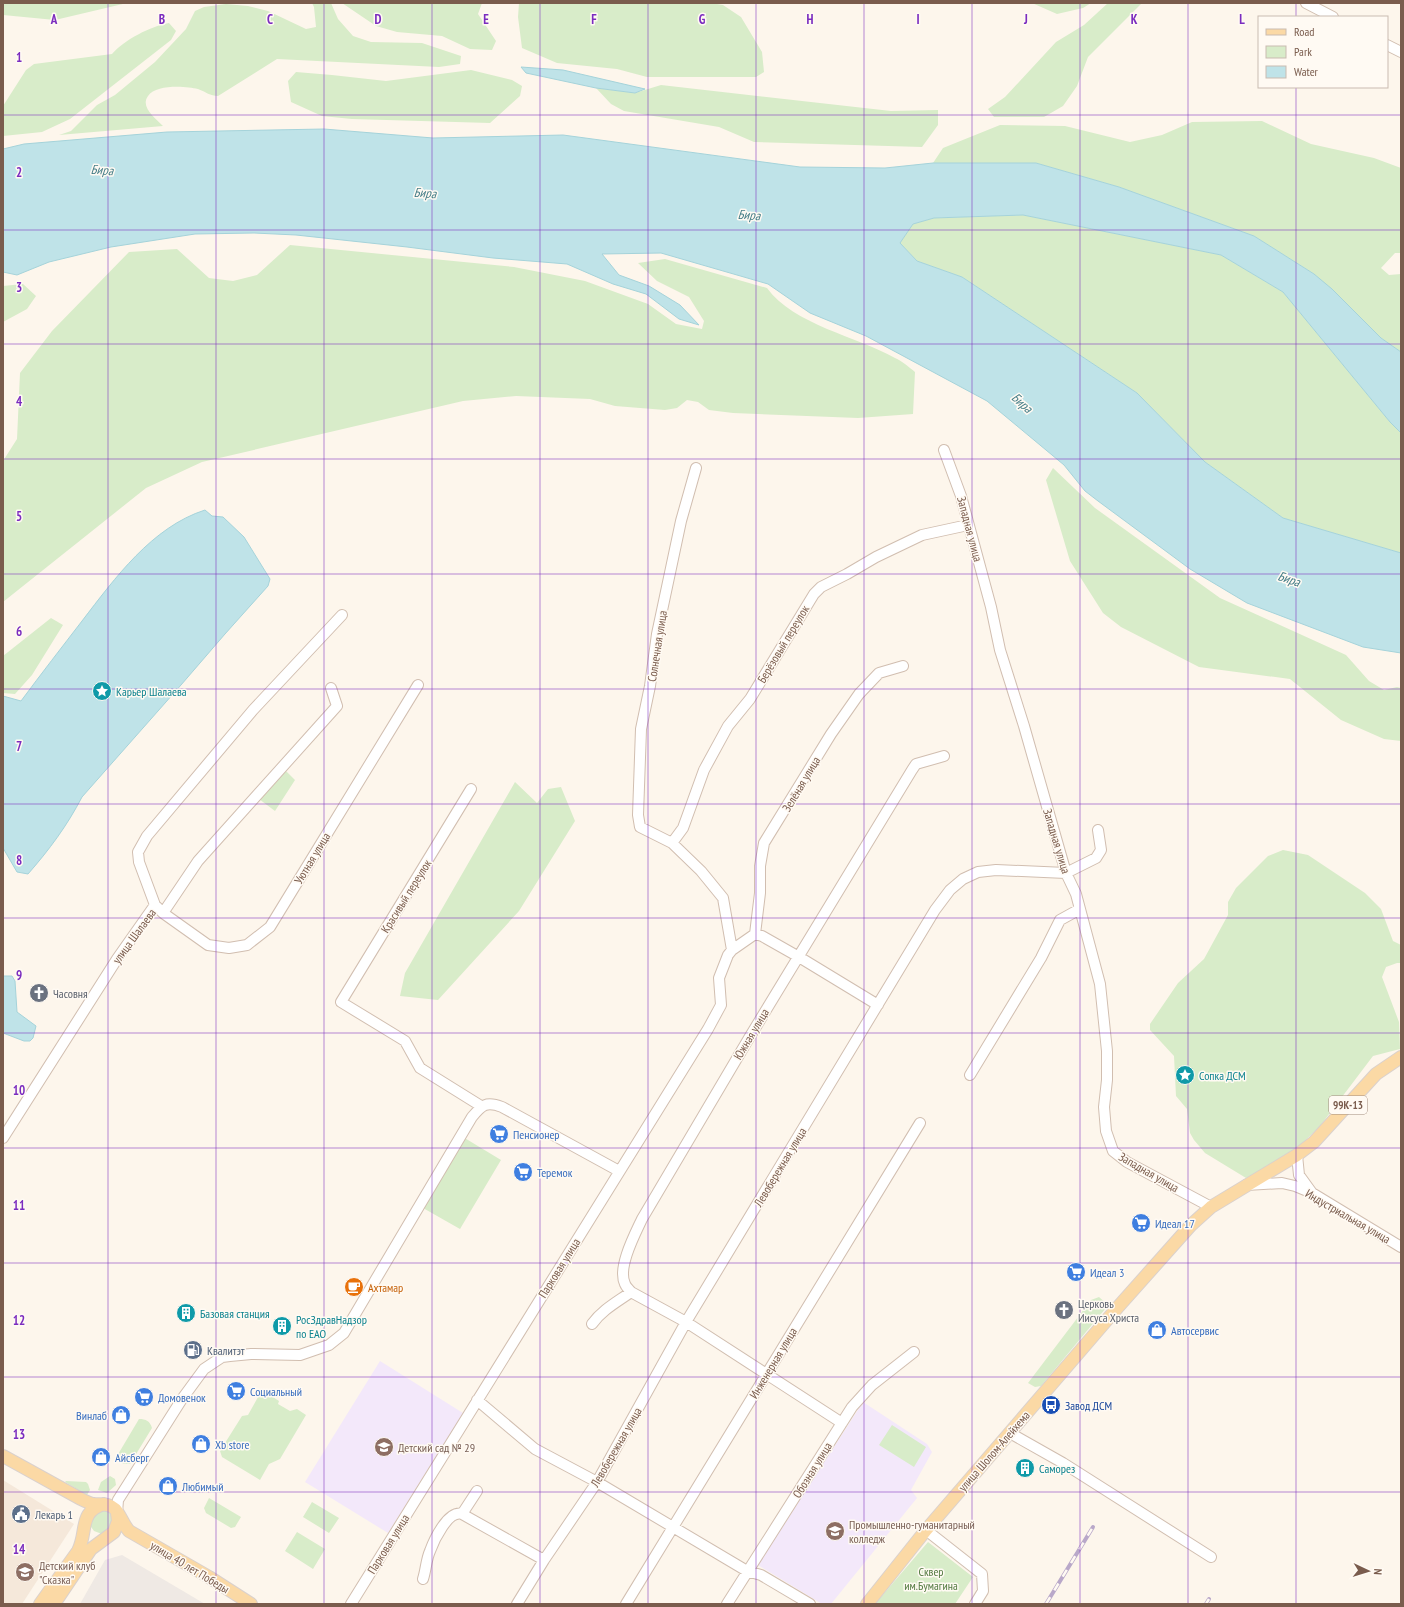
<svg xmlns="http://www.w3.org/2000/svg" width="1404" height="1607" viewBox="0 0 1404 1607" font-family="'PT Sans Narrow',sans-serif">
  <style>
    .residential { fill: #f5e8da }
    .industrial { fill: #efe9e4 }
    .education { fill: #f3e8fa }
    .green { fill: #d8ecc9 }
    .water { fill: #bfe3e8; stroke: #a5d3da }
    .lines { fill: none; stroke-linecap: round; stroke-linejoin: round }
    .minor-casing { stroke: #d1beb0; stroke-width: 12 }
    .major-casing { stroke: #dad1cd; stroke-width: 14 }
    .minor { stroke: #fff; stroke-width: 10 }
    .major { stroke: #fbd9a5; stroke-width: 12 }
    .rail-casing { stroke: #b9a8c9; stroke-width: 4 }
    .rail { stroke: #fffaf3; stroke-width: 2.5; stroke-dasharray: 8; stroke-linecap: butt }
    .grid { fill: none; stroke: #7b2cbf; stroke-width: 1; stroke-opacity: 0.55 }
    .labels { text-anchor: middle; dominant-baseline: central; stroke-width: 3; stroke-linejoin: round; paint-order: stroke }
    .shield { fill: #fffaf3; stroke: #a28b7f; stroke-width: 1 }
    .shield-label { font-size: 11px; font-weight: bold; fill: #7a5c4d }
    .street-label { font-size: 12px; fill: #7a5c4d; stroke: #fffaf3 }
    .culture-label { font-size: 12px; fill: #0d838f; stroke: #fffaf3; text-anchor: start }
    .worship-label { font-size: 12px; fill: #5b616d; stroke: #fffaf3; text-anchor: start }
    .shop-label { font-size: 12px; fill: #366cbe; stroke: #fffaf3; text-anchor: start }
    .food-label { font-size: 12px; fill: #c56008; stroke: #fffaf3; text-anchor: start }
    .service-label { font-size: 12px; fill: #4e5e75; stroke: #fffaf3; text-anchor: start }
    .transit-label { font-size: 12px; fill: #164399; stroke: #fffaf3; text-anchor: start }
    .education-label { font-size: 12px; fill: #785e54; stroke: #fffaf3; text-anchor: start }
    .park-label { font-size: 12px; fill: #537a41; stroke: #fffaf3 }
    .water-label { font-size: 13px; font-style: italic; fill: #437c86; stroke: #fffaf3 }
    .grid-label { font-size: 13px; text-anchor: middle; font-weight: bold; fill: #7b2cbf; stroke: #fffaf3; stroke-width: 3; stroke-linejoin: round; paint-order: stroke }
  </style>
  <rect width="100%" height="100%" fill="#fdf6ec"/>
  <path class="residential" d="M3,1480L74,1524L22,1604H3Z"/>
  <path class="industrial" d="M122,1555L205,1604H80L105,1560Z"/>
  <path class="education" d="M380,1361L463,1413L388,1533L305,1482Z
    M863,1402L927,1444L932,1452L911,1490L917,1498L831,1604H822L758,1565Z"/>
  <path class="green" d="M3,3H127L55,20L3,15Z
    M312,3H331L338,19L353,36L371,42L422,43L461,56L460,64L439,67L277,59L218,96C210,96 206,92 198,89C186,86 156,84 148,96C140,107 155,118 163,126L59,135L71,131L97,105L115,95L155,62L186,29L195,11L204,7L226,4L248,6L268,11L306,29L316,27L314,7Z
    M342,3H482L478,14L496,41L492,50L470,49L442,36L397,32L376,26Z
    M519,3H711L723,5L741,17L762,52L764,72L756,77H647L617,69L557,63L522,48L518,17Z
    M1032,3H1091L1083,8L1057,14Z
    M1108,3H1142L1088,57L1077,86L1063,106L1044,117H994L988,109L1005,97L1056,42L1084,25Z
    M169,23L176,31L171,40L70,119L42,132L3,136V106L26,70L34,64L112,54C124,40 151,26 169,23Z
    M471,70L512,80L522,86L520,96L490,123L352,119L322,116L291,102L288,81L296,72L332,75L386,81Z
    M661,85L891,111L938,110V125L922,147L754,142L719,127L624,111L611,104L596,88L635,93Z
    M1262,121L1311,144L1374,158L1401,168V253H1395L1381,268L1389,275L1401,274V352L1381,338L1314,274L1254,236L1119,187L1036,163H933L943,148L1000,125L1065,126L1130,142L1162,135L1192,122Z
    M1023,215L1221,255L1283,292L1390,422L1401,433V553L1283,518L1205,462L1137,393L962,277L917,261L900,243L913,224L934,218Z
    M290,245L514,267L585,281L648,304L676,324L702,329L704,321L689,297L657,281L638,263L665,259L767,288C794,325 856,336 895,358C902,361 909,367 915,372L913,414L858,418L733,413L709,410L698,402L687,400L677,408L665,410L615,406L590,399L516,396L463,401L202,462L146,488L3,602V461L17,439L20,373L52,331L129,252L177,249L209,278L233,281L257,275Z
    M23,284L36,296L27,309L3,322V286Z
    M1053,468L1095,508L1220,598L1346,655L1369,681L1384,690L1397,687L1401,688V741L1384,739L1341,720L1290,679L1199,667L1121,627L1103,613L1070,561L1046,480Z
    M51,618L63,625L32,675L15,694L3,693V656Z
    M286,771L295,780L275,811L259,799Z
    M515,782L537,803L548,789L561,787L575,821L519,911L438,1000L400,996L405,973Z
    M1283,850L1308,855L1365,893L1381,909L1393,941L1401,945V963H1397L1386,967L1382,977L1399,1022L1400,1049L1373,1056L1320,1126L1283,1162L1246,1178L1205,1153L1194,1140L1190,1133L1187,1109L1176,1096L1174,1056L1150,1030V1024L1178,983L1204,959L1228,915V902L1236,888L1268,856Z
    M463,1137L501,1160L460,1229L423,1208Z
    M1099,1297L1107,1304L1106,1308L1041,1386L1035,1387L1028,1383L1091,1300Z
    M262,1390L279,1401L278,1404L290,1411L297,1409L306,1415L280,1459L269,1464L260,1480L222,1457L220,1451L242,1416L248,1415Z
    M139,1419C146,1419 150,1421 152,1428L130,1464H124L118,1461L117,1456Z
    M892,1425L926,1447L914,1467L879,1445Z
    M110,1476L115,1479L116,1485L107,1493L98,1490L101,1482Z
    M66,1481L86,1482L88,1484L90,1490L87,1495L65,1482Z
    M209,1498L241,1517L235,1527L231,1528L206,1513L204,1508Z
    M312,1502L339,1518L329,1533L303,1517Z
    M100,1508L112,1512L114,1525L102,1534L94,1531L89,1524Z
    M297,1532L325,1549L313,1569L285,1551Z
    M928,1542L973,1577L955,1604H875Z"/>
  <path class="water" d="M521,67L563,70L645,89L635,93L596,88L526,73Z
    M324,129L433,138L563,135L800,167L885,168L933,163H1036L1119,187L1254,236L1314,274L1332,289L1381,338L1401,352V433L1390,422L1283,292L1221,255L1023,215L934,218L913,224L900,243L917,261L962,277L1137,393L1205,462L1283,518L1401,553V653L1363,647L1247,603L1190,569L1098,501L1085,491L1064,465L987,401L866,336L810,313L768,284L661,253L602,254L619,275L649,286L680,305L699,325L679,319L646,294L613,284L567,264L493,258L407,247L296,235L254,233L195,234L111,247L49,262L17,275L3,272V149L24,144L167,132Z
    M205,510L212,516L223,517L244,537L270,579L268,586L225,634L181,685L82,797C67,826 49,850 28,874L17,872L3,848V696L21,701C41,674 62,647 82,621C115,578 152,527 205,510Z
    M3,976H12L15,981L17,1012L36,1026L33,1038L30,1041H24L3,1033Z"/>
  <g class="lines">
    <g class="minor-casing">
      <path id="minor" d="M1306,3L1333,17
        M1387,45L1401,52
        M944,450L961,496L991,607L1000,650L1024,726L1066,873L1076,894L1100,984L1107,1051V1080L1104,1107L1106,1131L1113,1151L1127,1162L1211,1207
        M696,468L681,521L657,634L650,686L641,729L638,815L640,827L672,843L701,871L723,898L732,950
        M471,789L341,1002L405,1041L420,1068L481,1106
        M672,843L683,828L704,770L728,726L750,699L814,594L821,587L847,574L876,557L922,535L968,525
        M155,905L139,862L138,852L147,836L253,710L342,615
        M163,913L208,945L229,948L247,945L270,927L418,685
        M755,934L760,893V866L764,843L831,734L859,694L879,673L903,666
        M755,934L762,936L799,957L878,1005
        M970,1075L1041,958L1060,920L1080,909
        M3,1138L117,959L155,905L163,913L198,861L337,706L331,688
        M1297,1155L1299,1175L1312,1193
        M1246,1185L1282,1183L1295,1186L1312,1193L1401,1247
        M631,1292L686,1322L842,1423
        M592,1324C602,1310 617,1302 631,1292C629,1289 626,1287 625,1284C617,1268 635,1234 642,1219L749,1038L912,770L916,764L944,756
        M477,1400L535,1449L597,1482L747,1571L761,1575L810,1604
        M1010,1433L1063,1463L1211,1557
        M117,1513L118,1500L182,1399L204,1369L222,1357L230,1356L251,1354L300,1355L329,1345L344,1333L472,1117C482,1105 486,1101 502,1107L619,1171
        M462,1514L544,1560
        M926,1530L982,1574L983,1591L975,1604
        M423,1579C426,1570 426,1560 430,1551C434,1540 448,1510 462,1514L477,1491
        M351,1604L708,1029L721,1005L719,978L728,955L732,950L755,934
        M517,1604L544,1560L597,1482L686,1322L935,910L950,890L963,879L978,872L996,870L1066,873L1096,858L1101,850L1098,830
        M626,1604L920,1123
        M727,1604L852,1407L872,1385L914,1352"/>
    </g>
    <g class="major-casing">
      <path id="major" d="M3,1456L81,1499C85,1501 89,1503 93,1504C101,1505 109,1503 115,1509C121,1516 123,1524 129,1531L209,1577L251,1604
        M40,1604L78,1551C88,1531 78,1512 104,1504
        M54,1604L91,1549L114,1532L118,1521L117,1513
        M867,1604L926,1530L1118,1307L1191,1225L1211,1207L1297,1155L1314,1142L1376,1074L1401,1057"/>
    </g>
    <use href="#minor" class="minor"/>
    <use href="#major" class="major"/>
    <g class="rail-casing">
      <path id="rail" d="M1046,1604L1093,1527
        M1206,1604L1209,1599"/>
    </g>
    <use href="#rail" class="rail"/>
  </g>
  <path class="grid" d="M108,3V1604M216,3V1604M324,3V1604M432,3V1604M540,3V1604M648,3V1604M756,3V1604M864,3V1604M972,3V1604M1080,3V1604M1188,3V1604M1296,3V17M1296,87V1604M3,115H1401M3,230H1401M3,344H1401M3,459H1401M3,574H1401M3,689H1401M3,804H1401M3,918H1401M3,1033H1401M3,1148H1401M3,1263H1401M3,1377H1401M3,1492H1401"/>
  <defs>
    <g id="sight-disc" transform="scale(1)"><circle r="9.5" fill="#0f9aa8" stroke="#fffaf3"/><path d="M0-6L1.8-2.2L6-1.7L2.9 1.2L3.7 5.4L0 3.3L-3.7 5.4L-2.9 1.2L-6-1.7L-1.8-2.2Z" fill="#fff"/></g>
    <g id="church-disc" transform="scale(1)"><circle r="9.5" fill="#6b7280" stroke="#fffaf3"/><path d="M-1.2-6h2.4v3.5h3.3v2.4h-3.3V6h-2.4V-.1h-3.3v-2.4h3.3Z" fill="#fff"/></g>
    <g id="supermarket-disc" transform="scale(1)"><circle r="9.5" fill="#3f7fe0" stroke="#fffaf3"/><path d="M-6-5.5h2.5l.6 2H6L4.5 2H-2.5L-4.4-4H-6ZM-1.5 3.2a1.3 1.3 0 1 0 .1 0ZM3 3.2a1.3 1.3 0 1 0 .1 0Z" fill="#fff"/></g>
    <g id="cafe-disc" transform="scale(1)"><circle r="9.5" fill="#e8710a" stroke="#fffaf3"/><path d="M-5.5-4.5H6V0H3Q3 3.5 0 3.5H-2.5Q-5.5 3.5-5.5 0ZM3-3.2v2h1.7v-2ZM-6 4.5H4V6H-6Z" fill="#fff"/></g>
    <g id="building-disc" transform="scale(1)"><circle r="9.5" fill="#0f9aa8" stroke="#fffaf3"/><path d="M-4-6H4V6H1V3H-1V6H-4ZM-2.5-4.3h1.7v1.8h-1.7ZM.8-4.3h1.7v1.8H.8ZM-2.5-1h1.7V.8h-1.7ZM.8-1h1.7V.8H.8Z" fill="#fff"/></g>
    <g id="shop-disc" transform="scale(1)"><circle r="9.5" fill="#3f7fe0" stroke="#fffaf3"/><path d="M-5-2.5h2.3a2.7 3.5 0 0 1 5.4 0H5L5.5 6h-11ZM-1.5-2.5h3a1.5 2.3 0 0 0-3 0Z" fill="#fff"/></g>
    <g id="fuel-disc" transform="scale(1)"><circle r="9.5" fill="#5c6f8a" stroke="#fffaf3"/><path d="M-5.5-6h7V0h2V4h1.3V-2.5L3-4.5l.8-.8L6-3V5H2.5V1h-1V6h-7ZM-4.2-4.7v3.2H.2V-4.7Z" fill="#fff"/></g>
    <g id="bus-disc" transform="scale(1)"><circle r="9.5" fill="#1a4fb4" stroke="#fffaf3"/><path d="M-5-6H5V4H4V6H2V4H-2V6H-4V4H-5ZM-3.5-4V0h7V-4ZM-3.5 1.2v1.5H-2V1.2ZM2 1.2v1.5H3.5V1.2Z" fill="#fff"/></g>
    <g id="school-disc" transform="scale(1)"><circle r="9.5" fill="#8d6e63" stroke="#fffaf3"/><path d="M0-5L7-2L0 1L-7-2ZM-4 1L0 2.5L4 1V4Q0 6-4 4Z" fill="#fff"/></g>
    <g id="civic-disc" transform="scale(1)"><circle r="9.5" fill="#5c6f8a" stroke="#fffaf3"/><path d="M-.6-6.5H3V-4.5H.6V-3L4-1V1h2V6H-6V1h2V-1L-.6-3ZM-1.2 2.5V6h2.4V2.5Z" fill="#fff"/></g>
    <g id="university-disc" transform="scale(1)"><circle r="9.5" fill="#8d6e63" stroke="#fffaf3"/><path d="M0-5L7-2L0 1L-7-2ZM-4 1L0 2.5L4 1V4Q0 6-4 4Z" fill="#fff"/></g>
  </defs>
  <g fill-rule="evenodd">
    <use href="#sight-disc" x="102" y="691"/>
    <use href="#church-disc" x="39" y="993"/>
    <use href="#sight-disc" x="1185" y="1075"/>
    <use href="#supermarket-disc" x="499" y="1134"/>
    <use href="#supermarket-disc" x="523" y="1172"/>
    <use href="#supermarket-disc" x="1141" y="1223"/>
    <use href="#supermarket-disc" x="1076" y="1272"/>
    <use href="#cafe-disc" x="354" y="1287"/>
    <use href="#church-disc" x="1064" y="1310"/>
    <use href="#building-disc" x="186" y="1313"/>
    <use href="#building-disc" x="282" y="1326"/>
    <use href="#shop-disc" x="1157" y="1330"/>
    <use href="#fuel-disc" x="193" y="1350"/>
    <use href="#supermarket-disc" x="236" y="1391"/>
    <use href="#supermarket-disc" x="144" y="1397"/>
    <use href="#bus-disc" x="1051" y="1405"/>
    <use href="#shop-disc" x="121" y="1415"/>
    <use href="#shop-disc" x="201" y="1444"/>
    <use href="#school-disc" x="384" y="1447"/>
    <use href="#shop-disc" x="101" y="1457"/>
    <use href="#building-disc" x="1025" y="1468"/>
    <use href="#shop-disc" x="168" y="1486"/>
    <use href="#civic-disc" x="21" y="1514"/>
    <use href="#university-disc" x="835" y="1531"/>
    <use href="#school-disc" x="25" y="1572"/>
  </g>
  <g class="labels">
    <rect class="shield" x="1329" y="1096" width="38" height="18" rx="3"/>
    <g class="shield-label">
      <text x="1348" y="1105">99К-13</text>
    </g>
    <g class="street-label">
      <text transform="translate(970 529) rotate(75)">Западная улица</text>
      <text transform="translate(783 644) rotate(-59)">Берёзовый переулок</text>
      <text transform="translate(657 646) rotate(-81)">Солнечная улица</text>
      <text transform="translate(801 784) rotate(-59)">Зелёная улица</text>
      <text transform="translate(1057 841) rotate(73)">Западная улица</text>
      <text transform="translate(312 858) rotate(-59)">Уютная улица</text>
      <text transform="translate(406 896) rotate(-58)">Красивый переулок</text>
      <text transform="translate(134 936) rotate(-54)">улица Шалаева</text>
      <text transform="translate(751 1034) rotate(-59)">Южная улица</text>
      <text transform="translate(780 1167) rotate(-59)">Левобережная улица</text>
      <text transform="translate(1149 1172) rotate(30)">Западная улица</text>
      <text transform="translate(1348 1216) rotate(30)">Индустриальная улица</text>
      <text transform="translate(559 1268) rotate(-58)">Парковая улица</text>
      <text transform="translate(773 1363) rotate(-59)">Инженерная улица</text>
      <text transform="translate(616 1447) rotate(-60)">Левобережная улица</text>
      <text transform="translate(994 1451) rotate(-49)">улица Шолом-Алейхема</text>
      <text transform="translate(812 1470) rotate(-58)">Обозная улица</text>
      <text transform="translate(388 1544) rotate(-58)">Парковая улица</text>
      <text transform="translate(190 1567) rotate(31)">улица 40 лет Победы</text>
    </g>
    <g class="culture-label">
      <text x="116" y="691">Карьер Шалаева</text>
      <text x="1199" y="1075">Сопка ДСМ</text>
      <text x="200" y="1313">Базовая станция</text>
      <text x="296" y="1319">РосЗдравНадзор<tspan x="296" dy="14">по ЕАО</tspan></text>
      <text x="1039" y="1468">Саморез</text>
    </g>
    <g class="worship-label">
      <text x="53" y="993">Часовня</text>
      <text x="1078" y="1303">Церковь<tspan x="1078" dy="14">Иисуса Христа</tspan></text>
    </g>
    <g class="shop-label">
      <text x="513" y="1134">Пенсионер</text>
      <text x="537" y="1172">Теремок</text>
      <text x="1155" y="1223">Идеал 17</text>
      <text x="1090" y="1272">Идеал 3</text>
      <text x="1171" y="1330">Автосервис</text>
      <text x="250" y="1391">Социальный</text>
      <text x="158" y="1397">Домовенок</text>
      <text x="107" y="1415" text-anchor="end">Винлаб</text>
      <text x="215" y="1444">Xb store</text>
      <text x="115" y="1457">Айсберг</text>
      <text x="182" y="1486">Любимый</text>
    </g>
    <g class="food-label">
      <text x="368" y="1287">Ахтамар</text>
    </g>
    <g class="service-label">
      <text x="207" y="1350">Квалитэт</text>
      <text x="35" y="1514">Лекарь 1</text>
    </g>
    <g class="transit-label">
      <text x="1065" y="1405">Завод ДСМ</text>
    </g>
    <g class="education-label">
      <text x="398" y="1447">Детский сад № 29</text>
      <text x="849" y="1524">Промышленно-гуманитарный<tspan x="849" dy="14">колледж</tspan></text>
      <text x="39" y="1565">Детский клуб<tspan x="39" dy="14">"Сказка"</tspan></text>
    </g>
    <g class="park-label">
      <text x="931" y="1571">Сквер<tspan x="931" dy="14">им.Бумагина</tspan></text>
    </g>
    <g class="water-label">
      <text transform="translate(102 170) rotate(4)">Бира</text>
      <text transform="translate(425 193) rotate(4)">Бира</text>
      <text transform="translate(749 215) rotate(4)">Бира</text>
      <text transform="translate(1022 403) rotate(42)">Бира</text>
      <text transform="translate(1289 579) rotate(18)">Бира</text>
    </g>
  </g>
  <g class="grid-label">
    <text x="54" y="24">A</text>
    <text x="162" y="24">B</text>
    <text x="270" y="24">C</text>
    <text x="378" y="24">D</text>
    <text x="486" y="24">E</text>
    <text x="594" y="24">F</text>
    <text x="702" y="24">G</text>
    <text x="810" y="24">H</text>
    <text x="918" y="24">I</text>
    <text x="1026" y="24">J</text>
    <text x="1134" y="24">K</text>
    <text x="1242" y="24">L</text>
    <text x="19" y="62">1</text>
    <text x="19" y="177">2</text>
    <text x="19" y="292">3</text>
    <text x="19" y="406">4</text>
    <text x="19" y="521">5</text>
    <text x="19" y="636">6</text>
    <text x="19" y="751">7</text>
    <text x="19" y="865">8</text>
    <text x="19" y="980">9</text>
    <text x="19" y="1095">10</text>
    <text x="19" y="1210">11</text>
    <text x="19" y="1325">12</text>
    <text x="19" y="1439">13</text>
    <text x="19" y="1554">14</text>
  </g>
  <rect width="1404" height="1607" fill="none" stroke="#7a5c4d" stroke-width="8"/>
  <rect x="1258" y="16" width="130" height="72" fill="#fffaf3" stroke="#cabbb1"/>
  <rect x="1266" y="29" width="20" height="6" fill="#fbd9a5" stroke="#cabbb1"/>
  <text x="1294" y="36" font-size="12" fill="#7a5c4d">Road</text>
  <rect x="1266" y="46" width="20" height="12" fill="#d8ecc9" stroke="#cabbb1"/>
  <text x="1294" y="56" font-size="12" fill="#7a5c4d">Park</text>
  <rect x="1266" y="66" width="20" height="12" fill="#bfe3e8" stroke="#cabbb1"/>
  <text x="1294" y="76" font-size="12" fill="#7a5c4d">Water</text>
  <g transform="translate(1368 1571) rotate(94)" stroke="#fffaf3" stroke-width="3" paint-order="stroke">
  <path d="M0-3L7 15L0 10L-7 15Z" fill="#7a5c4d"/>
  <text y="-6" font-size="11" font-weight="bold" text-anchor="middle" fill="#7a5c4d">N</text>
  </g>
</svg>
